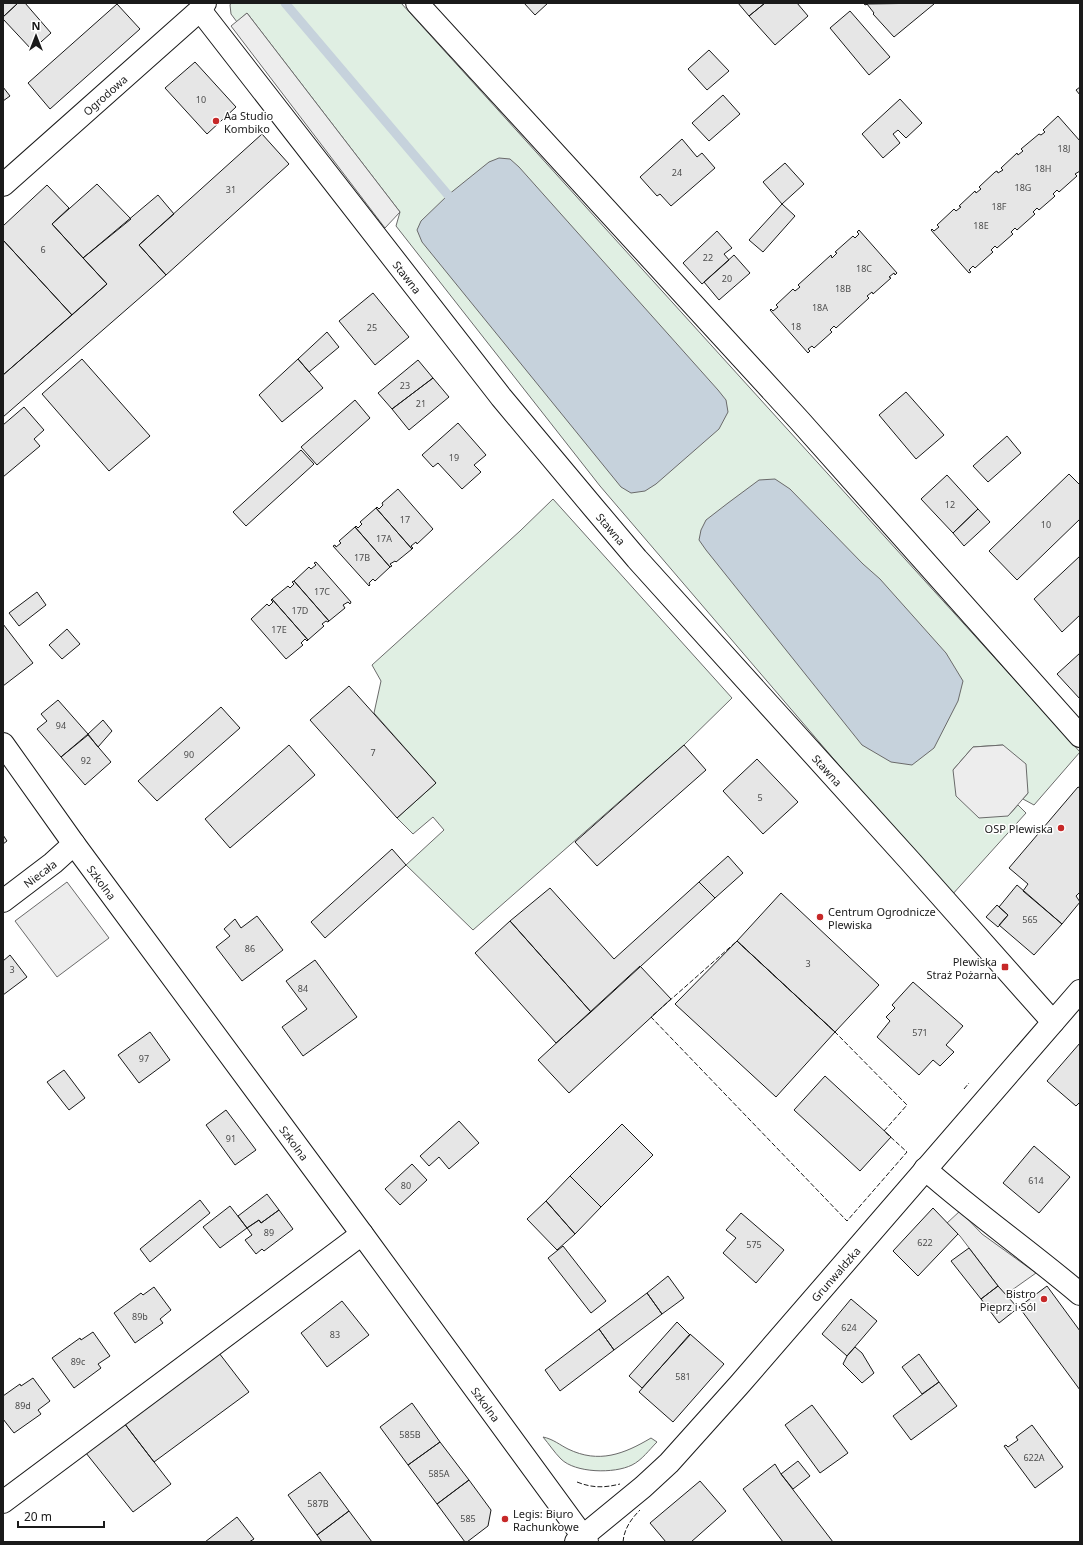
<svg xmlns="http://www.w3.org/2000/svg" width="1083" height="1545" viewBox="0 0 1083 1545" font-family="'Noto Sans',sans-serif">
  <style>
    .green { fill: #e0efe3; stroke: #6a6a6a }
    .parking { fill: #ededed; stroke: #6a6a6a }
    .water { fill: #c6d2dc; stroke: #6a6a6a }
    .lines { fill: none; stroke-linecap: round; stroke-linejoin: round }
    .stream { stroke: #c6d2dc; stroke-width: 9 }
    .building { fill: #e6e6e6; stroke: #1a1a1a }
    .minor-casing { stroke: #1a1a1a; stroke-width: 24 }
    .minor { stroke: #fff; stroke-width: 22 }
    .fence { stroke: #1a1a1a; stroke-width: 1; stroke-dasharray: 5 2; stroke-linecap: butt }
    .poi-dot { fill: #c62828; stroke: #fff; stroke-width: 1.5 }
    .labels { text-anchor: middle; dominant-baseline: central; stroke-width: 3; stroke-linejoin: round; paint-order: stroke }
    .number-label { font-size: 9px; fill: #4d4d4d }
    .street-label { font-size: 11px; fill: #1a1a1a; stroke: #fff }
    .poi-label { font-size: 11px; fill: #1a1a1a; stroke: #fff; text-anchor: start }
  </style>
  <rect width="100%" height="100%" fill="#fff"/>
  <path class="green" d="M231,3H401L1080,752L1034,805L1023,799L1028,793L1003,745L973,747L953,770L1008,816L1018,805L1026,813L951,896L600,486L396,226L400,212L247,13L237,22L231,14L230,5Z
    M553,499L732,698L684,745L473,930L406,865L444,830L433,817L413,834L397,818L436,783L374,713L381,681L372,665L520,531Z
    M543,1437C553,1439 560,1445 568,1449C599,1464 624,1454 651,1438L657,1442C649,1450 642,1460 632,1465C614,1474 575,1473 561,1459C554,1452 549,1444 543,1437Z"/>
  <path class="parking" d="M247,13L400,212L385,228L231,26Z
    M1003,745L1026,764L1028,793L1008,816L979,818L956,796L953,770L973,747Z
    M67,882L109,938L57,977L15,921Z
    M960,1211L982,1234L1036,1273L1005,1295L960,1236L947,1223Z"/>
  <path class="water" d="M499,158L510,159L519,167L718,390L726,400L728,412L719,429L656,484L645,491L631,493L621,487L422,242L417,230L421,221L448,195L489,162Z
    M775,479L790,489L863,564L880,579L946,653L963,681L958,701L934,748L912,765L891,762L862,745L706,550L699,540L701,530L706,520L728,503L759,480Z"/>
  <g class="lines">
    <path class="stream" d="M285,3L448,195"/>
  </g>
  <path class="building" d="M3,3H18L3,17Z
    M18,3H25L51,33L32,50L3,19V17Z
    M524,3H548L535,15Z
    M738,3H765L749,16Z
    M765,3H797L808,16L775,45L749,16Z
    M934,3V4L894,37L873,14L874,13L867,4L866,5L864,4Z
    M117,4L140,29L50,109L28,83Z
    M850,11L890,57L869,75L830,28Z
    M709,50L729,71L707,90L688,69Z
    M195,62L236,107L207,134L165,88Z
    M3,87L10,96L3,101Z
    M1080,87V95L1076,90Z
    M723,95L740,114L709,141L692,123Z
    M900,99L922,123L906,138L898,130L893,134L900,143L883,158L862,134Z
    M1058,116L1080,141V171L1075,174L1077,176L1059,192L1057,190L1053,194L1055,196L1054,197L1039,210L1037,208L1033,212L1035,214L1017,230L1015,228L1011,232L1013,234L997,248L995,246L991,250L993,252L975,268L973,266L969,270L971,272L969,273L931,230L932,229L934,231L939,227L937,225L953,210L954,209L956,211L961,207L959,206L975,191L976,193L981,189L979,187L995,172L997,171L998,173L1003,170L1001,168L1017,153L1018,155L1023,151L1021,149L1039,134L1041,135L1045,132L1043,130Z
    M262,134L289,164L166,275L139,245Z
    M682,139L697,157L702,153L715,168L671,206L660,194L657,196L640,177Z
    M785,163L804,184L782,204L763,182Z
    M97,184L131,219L83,258L52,224Z
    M47,185L69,208L52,224L107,284L72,315L3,240V226Z
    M158,195L174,214L139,245L166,275L3,417V375L107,284L83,258Z
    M782,204L795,216L763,252L749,240Z
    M859,230L897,273L895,275L894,273L889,277L891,278L873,294L872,292L867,296L869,298L836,328L834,326L830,330L832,332L814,348L812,346L808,349L810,351L808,353L770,310L771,309L773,311L778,307L776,305L793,289L795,291L800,287L798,285L831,255L832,258L837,253L835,252L853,236L855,238L859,234L857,232Z
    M717,231L732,248L724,254L729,260L702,284L683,263Z
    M3,240L72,315L3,375Z
    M734,255L750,273L719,300L704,282Z
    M373,293L409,337L375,365L339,321Z
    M327,332L339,347L309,372L298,359Z
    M82,359L150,436L109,471L42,394Z
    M298,359L323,388L282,422L259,395Z
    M418,360L433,378L392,409L378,393Z
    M433,378L449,397L409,430L392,409Z
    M906,392L944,435L916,459L879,415Z
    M355,400L370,418L317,465L301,447Z
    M24,407L44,430L34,439L40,446L3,477V425Z
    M458,423L486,455L474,465L481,472L462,489L438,463L433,467L422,455Z
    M1007,436L1021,453L988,482L973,466Z
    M301,450L314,464L246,526L233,512Z
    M1069,474L1080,485V519L1017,580L989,551Z
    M947,475L978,509L953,533L921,499Z
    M398,489L433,529L417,544L416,542L411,546L413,548L412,549L376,508L377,507L379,509L383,505L382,503Z
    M376,508L412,549L396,562L395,561L390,564L392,566L390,567L355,527L356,526L358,528L362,524L360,522Z
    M978,509L990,522L964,546L953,533Z
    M355,527L390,567L375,581L373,579L369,583L370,585L369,586L333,546L335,545L336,547L341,543L339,541Z
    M1080,556V615L1062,632L1034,599Z
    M316,562L351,602L350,604L348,602L343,605L345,608L329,621L294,581L309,567L311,569L316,565L314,563Z
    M294,581L329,621L328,622L326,621L322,624L324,626L308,640L272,599L288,586L290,588L294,584L292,582Z
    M37,592L46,605L19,626L9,613Z
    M272,599L308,640L307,641L305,639L301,643L303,645L286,659L251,619L267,604L269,606L273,602L271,600Z
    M3,624L33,663L3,686Z
    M67,629L80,644L62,659L49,645Z
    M1080,653V699L1057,674Z
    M349,686L436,783L397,818L310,720Z
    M58,700L88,734L61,757L37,729L47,721L41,714Z
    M221,707L240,728L157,801L138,781Z
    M103,720L112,731L98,747L88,734Z
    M88,735L111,762L85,785L61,757Z
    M289,745L315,775L230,848L205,819Z
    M684,745L706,770L597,866L575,842Z
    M757,759L798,802L763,834L723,791Z
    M1078,787L1080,788V892L1076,896L1080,902L1062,924L1023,891L1028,884L1009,868Z
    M3,835L7,841L3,844Z
    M392,849L406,865L325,938L311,922Z
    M728,856L743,873L715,898L699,882Z
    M699,882L715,898L591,1012L510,921L550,888L614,959Z
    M1017,885L1062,924L1034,955L999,925L1008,915L999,907Z
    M781,893L879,985L835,1032L737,941Z
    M997,905L1008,915L998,927L986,917Z
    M257,916L283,950L242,981L216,947L230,936L224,929L235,919L241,928Z
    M510,921L591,1012L556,1043L475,953Z
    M737,941L835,1032L776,1097L675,1004Z
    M10,955L27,977L3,995V961Z
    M315,960L357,1017L303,1056L282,1027L307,1009L286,981Z
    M640,966L671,999L569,1093L538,1060Z
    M913,982L963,1026L946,1045L954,1052L940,1066L933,1060L919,1075L877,1037L890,1021L886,1017L895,1008L892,1005Z
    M150,1032L170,1060L139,1083L118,1055Z
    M1080,1043V1102L1076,1106L1047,1081Z
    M64,1070L85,1098L69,1110L47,1082Z
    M825,1076L891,1137L860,1171L794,1110Z
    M226,1110L256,1150L235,1165L206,1125Z
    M459,1121L479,1143L449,1169L439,1157L429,1166L420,1156Z
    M622,1124L653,1155L601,1207L570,1176Z
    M1034,1146L1070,1177L1039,1213L1003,1183Z
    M412,1164L427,1180L400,1205L385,1189Z
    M570,1176L601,1207L575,1234L546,1201Z
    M267,1194L279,1210L261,1223L259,1220L247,1228L238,1216Z
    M200,1200L210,1213L150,1262L140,1249Z
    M546,1201L575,1234L557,1250L527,1219Z
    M230,1206L247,1228L220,1248L203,1227Z
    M933,1208L958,1234L918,1276L893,1251Z
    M279,1210L293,1229L264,1251L262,1249L256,1254L245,1240L252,1235L247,1228L259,1220L261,1223Z
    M741,1213L784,1250L756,1283L723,1253L736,1238L726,1230Z
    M563,1246L606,1301L591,1313L548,1258Z
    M969,1248L998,1286L981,1299L951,1261Z
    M668,1276L684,1298L662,1314L647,1293Z
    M998,1286L1018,1308L999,1323L981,1299Z
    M1047,1286L1080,1331V1390L1019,1307Z
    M154,1287L171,1310L160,1319L163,1323L135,1343L114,1313L141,1293L143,1295Z
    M647,1293L662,1314L614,1350L599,1329Z
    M851,1299L877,1321L847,1356L822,1334Z
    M342,1301L369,1335L327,1367L301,1333Z
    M677,1322L690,1335L642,1388L629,1376Z
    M599,1329L614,1350L560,1391L545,1370Z
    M93,1332L110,1356L98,1364L101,1368L74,1388L52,1358L80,1338L81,1340Z
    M690,1334L724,1364L673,1422L639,1392Z
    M855,1347L862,1353L874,1373L862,1383L843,1364L847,1356Z
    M219,1353L249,1392L154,1462L124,1423Z
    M919,1354L939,1382L922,1394L902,1367Z
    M33,1378L50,1401L38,1410L41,1414L14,1433L3,1419V1396L20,1384L21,1386Z
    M939,1382L957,1406L911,1440L893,1416Z
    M412,1403L440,1442L408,1465L380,1427Z
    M812,1405L848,1453L820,1473L785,1425Z
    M121,1419L171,1484L133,1512L82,1448Z
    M1032,1425L1063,1467L1035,1488L1004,1446L1006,1445L1008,1447L1018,1440L1016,1437Z
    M440,1442L469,1480L437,1504L408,1465Z
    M798,1461L810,1476L793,1489L781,1474Z
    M775,1464L781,1474L833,1542H783L743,1489Z
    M320,1472L349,1511L317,1535L288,1495Z
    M469,1480L491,1510L488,1526L467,1542H465L437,1504Z
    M700,1481L726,1511L691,1542H666L650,1523Z
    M349,1511L372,1542H322L317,1535Z
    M237,1517L254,1539L249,1542H205Z"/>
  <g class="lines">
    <g class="minor-casing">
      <g id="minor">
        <path d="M417,3L799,420L1080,736"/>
        <path id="s1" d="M200,10L501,397L593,507L637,559L910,861L1053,1022"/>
        <path id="s2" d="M3,185L200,10L205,3"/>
        <path id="s3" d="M3,744L74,844L362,1234L587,1542"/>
        <path id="s4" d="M3,901L53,863L74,844"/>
        <path d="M925,1169C975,1213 1029,1251 1080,1294"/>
        <path d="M3,1502L362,1234"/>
        <path id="s5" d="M576,1542L643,1487L669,1463L739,1385L1080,991"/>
      </g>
    </g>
    <use href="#minor" class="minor"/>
    <path class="fence" d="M737,941L835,1032L907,1105L884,1131L907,1152L847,1221L651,1017Z
      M964,1089L969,1083
      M577,1482C592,1488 604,1488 620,1484
      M623,1542C624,1529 631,1519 640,1510"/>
  </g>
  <g class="poi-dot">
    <circle cx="216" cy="121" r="4"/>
    <circle cx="1061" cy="828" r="4"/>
    <circle cx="820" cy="917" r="4"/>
    <rect x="1001" y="963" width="8" height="8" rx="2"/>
    <circle cx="1044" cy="1299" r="4"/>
    <circle cx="505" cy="1519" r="4"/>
  </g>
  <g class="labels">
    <g class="number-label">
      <text x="201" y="99">10</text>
      <text x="1064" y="148">18J</text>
      <text x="1043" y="168">18H</text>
      <text x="677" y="172">24</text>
      <text x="1023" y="187">18G</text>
      <text x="231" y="189">31</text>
      <text x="999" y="206">18F</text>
      <text x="981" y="225">18E</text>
      <text x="43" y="249">6</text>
      <text x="708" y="257">22</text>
      <text x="864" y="268">18C</text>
      <text x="727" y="278">20</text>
      <text x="843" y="288">18B</text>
      <text x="820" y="307">18A</text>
      <text x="796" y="326">18</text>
      <text x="372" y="327">25</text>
      <text x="405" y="385">23</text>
      <text x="421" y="403">21</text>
      <text x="454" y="457">19</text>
      <text x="950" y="504">12</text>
      <text x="405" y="519">17</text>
      <text x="1046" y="524">10</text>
      <text x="384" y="538">17A</text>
      <text x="362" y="557">17B</text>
      <text x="322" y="591">17C</text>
      <text x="300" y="610">17D</text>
      <text x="279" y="629">17E</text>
      <text x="61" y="725">94</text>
      <text x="373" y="752">7</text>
      <text x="189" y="754">90</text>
      <text x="86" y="760">92</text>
      <text x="760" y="797">5</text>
      <text x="1030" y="919">565</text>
      <text x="250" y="948">86</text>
      <text x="808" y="963">3</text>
      <text x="12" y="969">3</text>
      <text x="303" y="988">84</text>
      <text x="920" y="1032">571</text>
      <text x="144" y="1058">97</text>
      <text x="231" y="1138">91</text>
      <text x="1036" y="1180">614</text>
      <text x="406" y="1185">80</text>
      <text x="269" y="1232">89</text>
      <text x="925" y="1242">622</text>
      <text x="754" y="1244">575</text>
      <text x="140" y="1316">89b</text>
      <text x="849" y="1327">624</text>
      <text x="335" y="1334">83</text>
      <text x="78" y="1361">89c</text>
      <text x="683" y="1376">581</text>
      <text x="23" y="1405">89d</text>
      <text x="410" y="1434">585B</text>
      <text x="1034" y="1457">622A</text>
      <text x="439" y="1473">585A</text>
      <text x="318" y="1503">587B</text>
      <text x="468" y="1518">585</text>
    </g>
    <g class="street-label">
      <text stroke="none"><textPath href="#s2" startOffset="136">Ogrodowa</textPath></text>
      <text stroke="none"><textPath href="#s1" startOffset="338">Stawna</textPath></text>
      <text stroke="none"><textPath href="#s1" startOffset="662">Stawna</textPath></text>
      <text stroke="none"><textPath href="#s1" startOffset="986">Stawna</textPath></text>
      <text stroke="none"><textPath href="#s4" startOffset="46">Niecała</textPath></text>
      <text stroke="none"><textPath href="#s3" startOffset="170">Szkolna</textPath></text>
      <text stroke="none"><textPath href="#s3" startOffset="494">Szkolna</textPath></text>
      <text stroke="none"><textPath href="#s5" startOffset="374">Grunwaldzka</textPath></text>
      <text stroke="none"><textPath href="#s3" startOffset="818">Szkolna</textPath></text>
    </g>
    <g class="poi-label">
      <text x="224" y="115">Aa Studio<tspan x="224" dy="13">Kombiko</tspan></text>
      <text x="1053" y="828" text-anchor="end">OSP Plewiska</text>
      <text x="828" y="911">Centrum Ogrodnicze<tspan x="828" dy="13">Plewiska</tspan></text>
      <text x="997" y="961" text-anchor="end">Plewiska<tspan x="997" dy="13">Straż Pożarna</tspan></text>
      <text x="1036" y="1293" text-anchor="end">Bistro<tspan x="1036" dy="13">Pieprz i Sól</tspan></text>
      <text x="513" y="1513">Legis: Biuro<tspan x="513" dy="13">Rachunkowe</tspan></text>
    </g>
  </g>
  <rect width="1083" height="1545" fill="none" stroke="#1a1a1a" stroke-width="8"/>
  <g transform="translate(36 36)" stroke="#ffffff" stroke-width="3" paint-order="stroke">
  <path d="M0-3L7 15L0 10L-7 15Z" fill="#1a1a1a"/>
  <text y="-6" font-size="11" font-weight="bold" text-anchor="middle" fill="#1a1a1a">N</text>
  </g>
  <path d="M18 1521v6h86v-6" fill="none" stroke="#1a1a1a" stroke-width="2"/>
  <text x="24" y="1521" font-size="12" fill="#1a1a1a" stroke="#ffffff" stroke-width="3" paint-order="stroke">20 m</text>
</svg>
